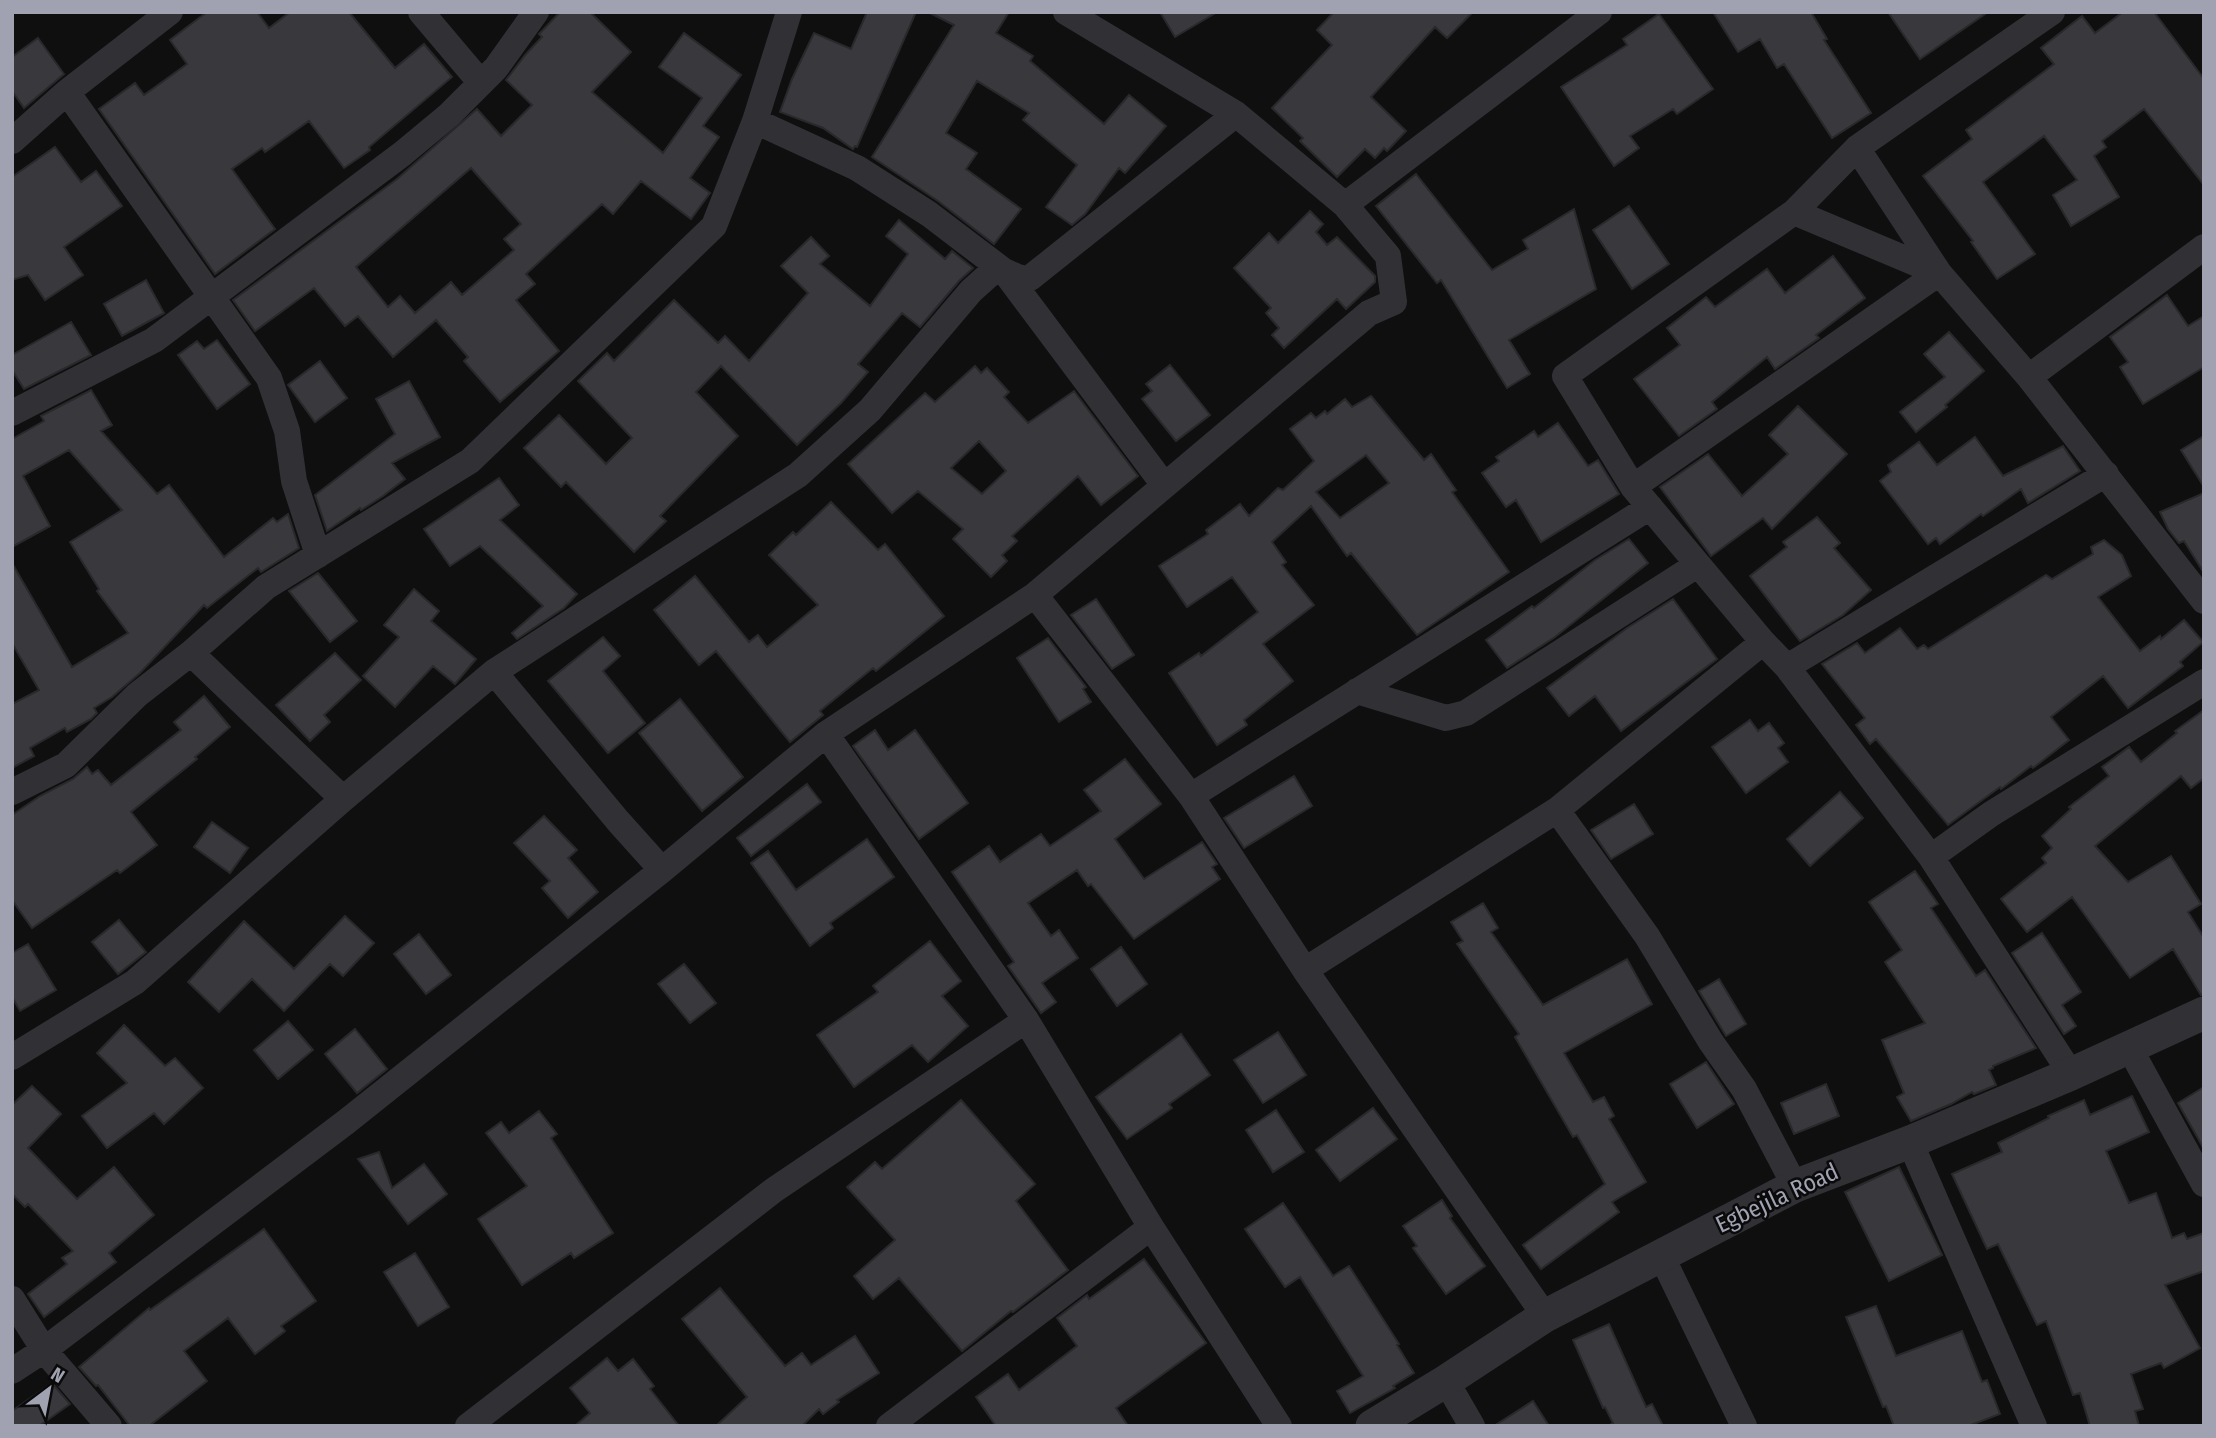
<svg xmlns="http://www.w3.org/2000/svg" width="2216" height="1438" viewBox="0 0 2216 1438" font-family="'Fira Sans Condensed',sans-serif">
  <style>
    .building { fill: #39393d; stroke: #29292c; stroke-width: 2; fill-rule: evenodd }
    .lines { fill: none; stroke-linecap: round; stroke-linejoin: round }
    .minor { stroke: #303035; stroke-width: 26 }
    .tertiary { stroke: #303035; stroke-width: 33 }
    .labels { text-anchor: middle; dominant-baseline: central; stroke-width: 5; stroke-linejoin: round; paint-order: stroke }
    .street-label { font-size: 24px; fill: #a0a2b1; stroke: #0a0a0b }
  </style>
  <rect width="100%" height="100%" fill="#0f0f10"/>
  <path class="building" d="M207,12H257L269,28L290,12H349L395,68L424,44L452,77L369,147L370,150L344,168L309,121L265,152L262,148L232,169L275,229L215,274L99,109L135,83L144,95L187,64L170,40Z
    M560,12H590L631,52L592,92L663,153L702,98L659,67L684,33L741,75L703,126L719,137L690,178L710,193L691,219L641,181L613,214L602,204L526,274L535,284L516,300L559,351L500,402L464,361L468,357L436,320L393,357L358,316L345,326L314,288L255,331L233,300L397,179L477,109L501,136L532,105L506,80L526,54L542,37L539,34L543,30ZM471,168L521,224L504,239L514,250L462,295L451,282L415,313L400,296L388,307L356,267Z
    M867,12H916L857,147L855,146L853,149L823,128L780,112L792,79L814,33L851,49Z
    M928,12H1009L996,33L1033,56L1030,61L1104,124L1129,95L1166,126L1125,173L1119,168L1085,214L1072,225L1046,207L1077,165L1023,120L1029,113L977,81L946,133L977,153L966,169L1021,209L994,244L938,201L872,157L954,25Z
    M1160,12H1217L1175,37Z
    M1334,12H1473L1447,38L1435,27L1371,97L1406,131L1387,151L1384,148L1375,158L1365,149L1337,177L1300,141L1303,138L1272,108L1332,45L1317,30Z
    M1713,12H1811L1827,39L1824,40L1871,113L1832,138L1784,64L1777,68L1760,39L1738,52Z
    M1888,12H1988L1920,59Z
    M2123,12H2154L2204,79V185L2144,109L2102,141L2106,147L2094,156L2119,197L2071,226L2053,195L2077,180L2044,136L1983,182L2035,254L1997,279L1971,242L1973,241L1923,176L1972,139L1966,130L2054,64L2041,48L2082,16L2095,33Z
    M1659,14L1713,89L1677,114L1673,109L1630,136L1639,148L1614,166L1561,87L1627,45L1623,39Z
    M38,38L64,74L24,108L12,91V57Z
    M55,147L81,182L96,171L122,206L64,247L83,275L45,300L28,275L12,280V177Z
    M1416,174L1492,270L1528,249L1523,240L1574,209L1596,289L1509,340L1530,374L1507,388L1441,280L1437,283L1376,206Z
    M1629,206L1669,264L1632,289L1593,230Z
    M1310,211L1323,224L1316,232L1327,245L1337,237L1375,276V282L1346,309L1337,299L1284,348L1272,335L1279,328L1266,313L1271,308L1234,268L1269,233L1278,243Z
    M899,220L945,259L952,251L973,268L959,281L920,327L902,313L858,364L868,372L841,403L797,445L721,366L696,392L738,436L660,516L666,521L634,552L566,482L561,487L524,448L559,415L606,464L632,438L578,381L607,353L614,361L674,300L718,343L725,336L749,361L808,293L781,266L811,237L829,256L820,264L870,306L908,254L886,236Z
    M1833,256L1865,298L1816,335L1819,338L1775,369L1767,357L1712,402L1717,409L1679,436L1634,379L1680,345L1667,328L1706,297L1715,307L1767,269L1785,293Z
    M146,280L164,313L122,336L104,304Z
    M2167,295L2188,326L2204,316V367L2143,404L2120,367L2128,362L2110,337Z
    M71,322L91,355L24,389L12,370V355Z
    M1949,332L1984,371L1945,405L1947,407L1916,432L1900,412L1945,377L1924,354Z
    M217,340L250,384L217,409L178,355L197,341L204,349Z
    M320,361L347,398L315,422L288,385Z
    M1170,365L1210,415L1176,441L1142,399L1152,391L1146,384Z
    M975,366L981,373L987,368L1009,392L1004,397L1028,423L1074,391L1138,476L1101,505L1078,476L1012,536L1017,541L1002,555L1007,561L991,577L953,539L963,529L918,491L892,513L848,464L925,393L935,402ZM979,441L1006,471L982,494L951,468Z
    M409,381L440,437L392,463L405,479L383,496L361,510L360,508L327,531L315,495L395,434L376,399Z
    M91,390L112,425L101,431L157,494L169,485L224,557L273,518L277,522L288,514L299,548L261,572L258,568L207,608L204,605L140,673L112,697L94,708L97,713L91,719L67,732L65,728L30,748L34,756L12,768V704L39,690L12,643V563L72,667L128,633L97,591L99,589L70,542L122,510L69,450L23,476L50,526L12,547V439L44,421L41,416Z
    M1371,396L1424,460L1431,454L1456,490L1452,492L1509,572L1417,635L1351,553L1347,556L1311,506L1272,542L1286,562L1282,565L1314,605L1263,644L1293,681L1244,720L1247,725L1217,745L1169,673L1199,653L1201,656L1258,612L1232,577L1187,607L1159,566L1208,534L1206,530L1240,504L1249,516L1278,488L1283,490L1314,461L1290,429L1311,413L1316,418L1325,411L1327,414L1345,399L1352,407ZM1366,455L1389,483L1340,518L1316,492Z
    M1798,406L1847,454L1772,529L1763,518L1711,556L1660,487L1708,454L1742,496L1788,454L1769,435Z
    M1558,423L1588,466L1598,460L1619,494L1541,542L1516,500L1506,507L1482,473L1499,461L1496,457L1534,431L1538,437Z
    M2204,436V487L2181,450Z
    M1975,437L2003,476L2063,446L2080,471L2028,503L2021,489L1983,516L1981,514L1940,544L1936,538L1928,544L1880,481L1891,472L1888,465L1919,442L1937,465Z
    M499,478L519,505L500,520L577,594L564,608L517,639L512,633L543,606L480,546L450,566L424,529Z
    M2204,493V573L2184,541L2179,543L2168,529L2160,512Z
    M831,502L878,550L885,544L944,616L876,671L873,668L820,711L823,715L790,742L716,651L699,665L654,610L695,576L749,642L758,635L767,647L818,605L769,555L793,532L796,535Z
    M1817,517L1840,543L1834,548L1871,590L1843,615L1800,641L1750,576L1787,547L1783,542Z
    M1629,539L1648,563L1555,637L1507,668L1486,640L1532,606L1534,608L1595,560Z
    M2104,540L2122,555L2131,576L2098,597L2140,651L2160,636L2161,639L2184,620L2203,642L2180,662L2183,666L2128,708L2103,676L2051,717L2069,740L2033,768L2031,766L2001,789L2000,787L1948,825L1876,739L1870,744L1856,725L1865,718L1822,664L1857,643L1865,653L1900,628L1917,649L1924,645L1928,649L2046,575L2052,579L2093,554L2091,547Z
    M318,573L357,621L330,642L289,591Z
    M414,589L439,611L431,621L476,659L455,684L433,666L395,707L363,676L399,637L384,625Z
    M1096,599L1134,655L1112,669L1071,615Z
    M1673,599L1717,659L1621,731L1595,696L1569,716L1547,688L1627,628Z
    M603,637L620,656L603,671L645,723L608,753L548,681Z
    M1048,638L1086,687L1083,689L1091,702L1059,722L1017,658Z
    M335,653L361,680L324,715L330,722L310,741L276,705Z
    M204,696L230,727L195,757L197,759L131,812L157,845L120,873L117,870L32,928L12,900V815L40,796L73,779L87,767L92,774L98,770L111,785L181,730L174,722Z
    M680,699L743,777L702,811L639,733Z
    M2204,710V778L2191,788L2181,776L2095,846L2128,882L2171,856L2201,904L2188,912L2204,938V994L2201,995L2173,949L2130,978L2072,897L2027,932L2001,899L2046,863L2042,858L2052,848L2042,836L2071,809L2069,807L2109,776L2102,767L2129,747L2141,762L2177,733L2175,731Z
    M1750,720L1758,731L1769,723L1784,743L1778,748L1788,762L1746,793L1712,747Z
    M875,730L888,750L915,730L968,803L919,839L853,746Z
    M1125,759L1161,804L1115,839L1144,879L1202,842L1217,864L1212,867L1220,879L1134,939L1091,884L1088,886L1077,870L1028,903L1051,936L1059,930L1078,958L1042,983L1056,1002L1041,1013L1008,966L1014,962L952,872L989,846L1000,862L1041,834L1050,846L1101,811L1084,790Z
    M1294,776L1312,806L1244,848L1224,818Z
    M807,784L821,802L751,856L737,838Z
    M1840,792L1863,818L1810,866L1787,839Z
    M1634,804L1653,834L1611,859L1591,830Z
    M544,816L577,850L568,858L598,892L568,918L542,888L550,881L514,843Z
    M212,822L248,848L230,873L194,847Z
    M867,839L894,877L830,923L833,928L810,946L751,863L768,851L796,890Z
    M1915,871L1938,904L1931,908L1976,976L1985,970L2036,1048L1993,1066V1068L1989,1070L1996,1085L1974,1094L1972,1092L1951,1104L1911,1121L1897,1097L1904,1093L1882,1040L1925,1023L1885,962L1902,950L1869,902Z
    M1483,903L1498,928L1491,932L1543,1005L1627,959L1652,1004L1564,1053L1593,1102L1604,1097L1614,1116L1609,1119L1646,1182L1612,1202L1619,1212L1541,1269L1523,1245L1605,1184L1577,1135L1573,1137L1515,1037L1519,1034L1457,944L1463,941L1451,922Z
    M345,916L374,943L343,976L330,964L284,1011L252,979L219,1012L188,982L244,921L294,969Z
    M119,920L146,952L118,974L92,942Z
    M2042,933L2081,992L2062,1005L2076,1026L2064,1034L2012,953Z
    M419,934L451,975L426,994L394,954Z
    M930,941L961,981L942,996L968,1026L928,1062L912,1045L854,1087L817,1035L878,992L873,986Z
    M28,944L56,990L20,1011L12,997V953Z
    M1121,947L1147,984L1117,1006L1091,969Z
    M684,964L716,1003L690,1023L658,984Z
    M1719,979L1746,1024L1726,1036L1699,991Z
    M288,1021L313,1050L278,1079L254,1050Z
    M124,1025L165,1066L175,1058L203,1088L164,1124L154,1113L107,1148L82,1116L127,1083L97,1053Z
    M355,1029L387,1069L357,1093L325,1054Z
    M1278,1032L1306,1075L1263,1103L1234,1060Z
    M1181,1034L1210,1075L1169,1104L1172,1108L1127,1139L1096,1097Z
    M1706,1062L1734,1104L1697,1128L1670,1084Z
    M1826,1084L1839,1116L1794,1134L1781,1103Z
    M32,1086L61,1114L28,1148L77,1199L114,1167L154,1215L109,1253L116,1262L44,1317L28,1294L67,1264L62,1258L73,1251L28,1204L25,1207L12,1194V1105Z
    M2204,1087V1149L2178,1103Z
    M2132,1096L2149,1132L2106,1151L2129,1203L2156,1193L2172,1238L2184,1233L2187,1239L2204,1233V1271L2165,1285L2200,1348L2164,1368L2161,1363L2131,1374L2143,1409L2135,1411L2139,1426H2090L2080,1393L2073,1395L2046,1321L2037,1325L1998,1244L1987,1249L1952,1174L2002,1152L1998,1143L2049,1118L2048,1116L2084,1100L2090,1115Z
    M961,1100L1035,1184L1016,1201L1068,1270L1013,1312L1011,1311L962,1351L899,1278L873,1299L854,1276L895,1240L847,1187L875,1162L882,1169Z
    M1373,1108L1397,1139L1340,1181L1316,1150Z
    M1276,1110L1304,1152L1273,1172L1246,1130Z
    M539,1111L557,1134L551,1138L613,1233L574,1258L571,1253L522,1285L478,1219L527,1186L486,1133L501,1122L509,1133Z
    M379,1152L392,1188L424,1164L447,1194L408,1224L358,1159Z
    M1899,1167L1942,1255L1889,1281L1845,1192Z
    M1442,1200L1452,1216L1450,1218L1485,1266L1446,1294L1413,1248L1417,1246L1403,1226Z
    M1283,1203L1333,1276L1349,1266L1399,1344L1397,1345L1414,1373L1393,1386L1395,1388L1350,1413L1337,1391L1363,1376L1300,1277L1285,1287L1245,1229Z
    M264,1229L316,1301L281,1326L285,1331L255,1354L228,1318L184,1351L207,1381L149,1426H130L98,1385L96,1386L79,1367L149,1308L150,1310Z
    M415,1253L449,1307L418,1326L384,1272Z
    M1144,1259L1206,1343L1116,1408L1128,1426H996L976,1397L1008,1374L1019,1390L1077,1346L1057,1318L1087,1295L1089,1299Z
    M720,1288L785,1366L802,1353L811,1365L855,1336L879,1373L837,1400L839,1402L823,1414L819,1409L802,1426H716L747,1397L682,1319Z
    M1876,1306L1896,1356L1962,1331L1982,1382L1987,1380L2000,1414L1968,1426H1894L1886,1406L1883,1407L1846,1317Z
    M1609,1324L1646,1407L1652,1404L1663,1426H1608L1613,1423L1605,1407L1603,1408L1573,1340Z
    M607,1358L618,1371L633,1359L654,1386L650,1389L679,1426H575L590,1413L570,1388Z
    M52,1383L70,1404L39,1426H12V1411Z
    M1533,1401L1549,1426H1494Z"/>
  <g class="lines">
    <path class="minor" d="M421,12L481,83
      M1066,12L1236,114L1345,205L1599,12
      M2052,12L1857,148L1794,212L1565,376L1633,487L1763,642L1787,667L1931,857L2071,1074
      M67,92L269,378L287,431L294,481L318,555
      M755,121L857,168L929,214L1004,271L1164,485
      M12,141L67,92L170,12
      M1857,148L1939,273L2029,377L2204,601
      M1794,212L1939,273
      M2029,377L2204,247
      M12,413L154,340L402,154L449,115L496,68L536,12
      M1633,487L1939,273
      M1035,595L1191,796L1305,970L1545,1316
      M191,653L266,587L470,461L714,226L755,121L789,12
      M1787,667L2106,474
      M494,672L618,821L662,870
      M1357,691L1446,718L1466,713L1697,565
      M826,734L1026,1020L1151,1227L1279,1426
      M12,792L66,765L137,695L191,653L343,799
      M1191,796L1650,507
      M1557,810L1647,936L1711,1042L1744,1089L1795,1186
      M1931,857L1991,814L2204,682
      M1305,970L1557,810L1763,642
      M2129,1047L2204,1184
      M12,1057L135,982L343,799L494,672L798,475L870,410L971,291L991,273L1004,271L1022,279L1030,278L1236,114
      M1910,1142L2034,1426
      M1661,1255L1744,1426
      M12,1299L44,1350L109,1426
      M12,1371L44,1350L346,1122L662,870L826,734L1035,595L1369,313L1394,302L1388,256L1345,205
      M1446,1381L1472,1426
      M468,1426L774,1190L1026,1020
      M889,1426L1151,1227"/>
    <path class="tertiary" d="M1372,1426L1446,1381L1545,1316L1795,1186L1910,1142L2071,1074L2204,1013"/>
  </g>
  <g class="labels">
    <g class="street-label">
      <text transform="translate(1777 1198) rotate(-25)">Egbejila Road</text>
    </g>
  </g>
  <rect width="2216" height="1438" fill="none" stroke="#a0a2b1" stroke-width="28"/>
  <g transform="translate(49 1389) rotate(32)" stroke="#0a0a0b" stroke-width="5" paint-order="stroke">
  <path d="M0-5L12 26L0 18L-12 26Z" fill="#a0a2b1"/>
  <text y="-10" font-size="19" font-weight="bold" text-anchor="middle" fill="#a0a2b1">N</text>
  </g>
</svg>
